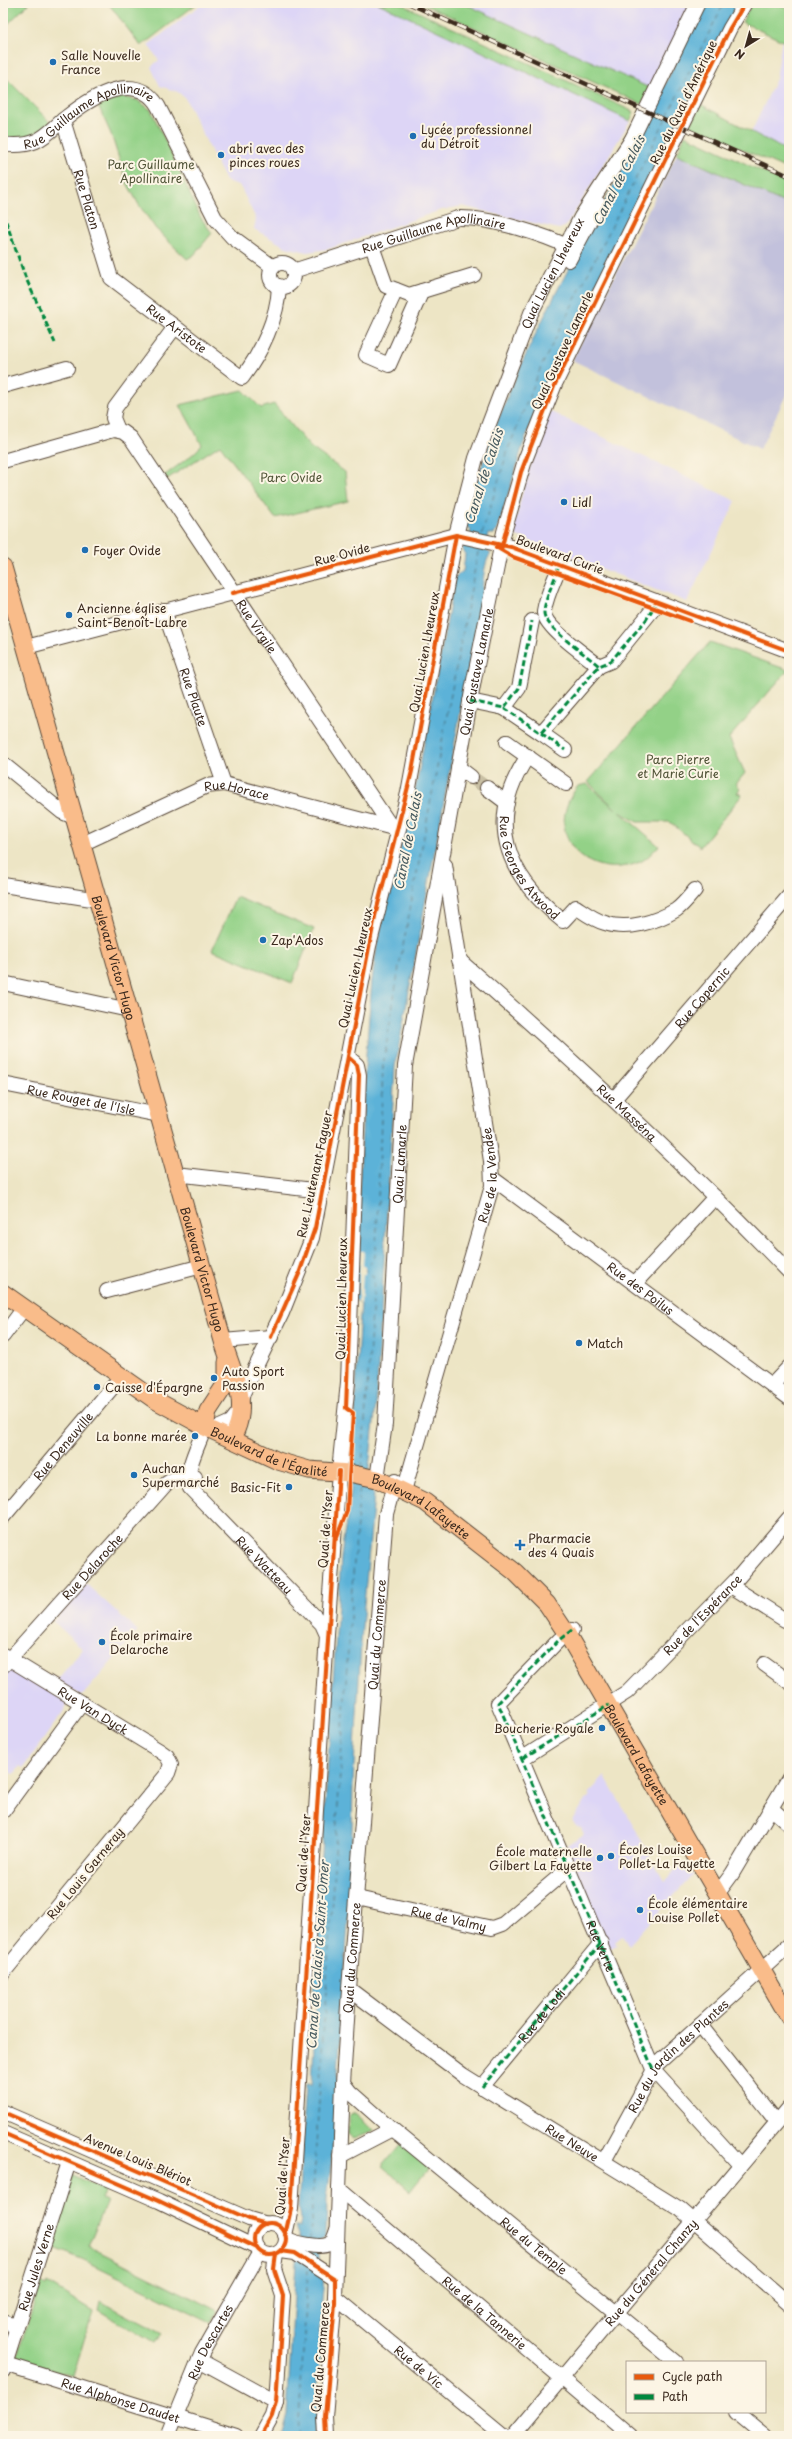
<svg xmlns="http://www.w3.org/2000/svg" width="792" height="2439" viewBox="0 0 792 2439" font-family="'Playpen Sans',sans-serif">
  <style>
    .built { fill: #ddd5f6 }
    .industrial { fill: #c2c1dc }
    .green { fill: #93d187; stroke: #677e52 }
    .water { fill: #5bb2d8; stroke: #4b6e7b }
    .pier { fill: #ede5c5 }
    .lines { fill: none; stroke-linecap: round; stroke-linejoin: round }
    .ferry { stroke: #465a5f; stroke-width: 1; stroke-dasharray: 5 4; stroke-linecap: butt }
    .minor-tunnel { stroke: #c9c0a4; stroke-width: 14; stroke-dasharray: 14 7; stroke-linecap: butt }
    .minor-casing { stroke: #564637; stroke-width: 16 }
    .major-casing { stroke: #564637; stroke-width: 19 }
    .minor { stroke: #fff; stroke-width: 14 }
    .major { stroke: #f9bc8a; stroke-width: 17 }
    .rail-casing { stroke: #3b2a1e; stroke-width: 4.5 }
    .rail { stroke: #fcf5e5; stroke-width: 3; stroke-dasharray: 9; stroke-linecap: butt }
    .quiet { stroke: #00873e; stroke-width: 3; stroke-dasharray: 6 3; stroke-linecap: butt }
    .cycleway-casing { stroke: #fcf5e5; stroke-width: 6 }
    .cycleway { stroke: #e8590c; stroke-width: 4 }
    .poi-dot { fill: #1f6fb2; stroke: #fcf5e5; stroke-width: 1.5 }
    .labels { text-anchor: middle; dominant-baseline: central; stroke-width: 4; stroke-linejoin: round; paint-order: stroke }
    .poi-label { font-size: 12px; fill: #3b2a1e; stroke: #fcf5e5; text-anchor: start }
    .street-label { font-size: 12px; fill: #3b2a1e; stroke: #fcf5e5 }
    .park-label { font-size: 12px; fill: #515438; stroke: #fcf5e5 }
    .water-label { font-size: 13px; font-style: italic; fill: #465a5f; stroke: #fcf5e5 }
  </style>
  <rect width="100%" height="100%" fill="#fcf5e5"/>
  <filter id="ink" filterUnits="userSpaceOnUse"><feTurbulence type="fractalNoise" baseFrequency=".025" numOctaves="2"/><feDisplacementMap in="SourceGraphic" scale="8" xChannelSelector="R" yChannelSelector="G"/><feConvolveMatrix kernelMatrix="1 2 1 2 8 2 1 2 1" color-interpolation-filters="sRGB"/></filter>
  <filter id="wash" filterUnits="userSpaceOnUse"><feTurbulence type="fractalNoise" baseFrequency=".012" numOctaves="4" result="noise"/><feDisplacementMap in="SourceGraphic" scale="16" xChannelSelector="R" yChannelSelector="G"/><feGaussianBlur stdDeviation="0.9" result="paint"/><feColorMatrix in="noise" values="0 0 0 0 0 0 0 0 0 0 0 0 0 0 0 0 0 1.4 0 .05"/><feComposite in="paint" operator="in"/></filter>
  <g filter="url(#wash)">
    <rect width="100%" height="100%" fill="#ede5c5"/>
    <path class="built" d="M203,3H378L630,121L566,226L559,229L462,206L441,210L328,249L307,252L286,247L254,229L256,219L242,190L239,185L226,181L185,98L178,92L160,86L151,67L159,60L148,45Z
      M463,3H695L652,89Z
      M782,40L789,44V152L751,133L776,79Z
      M549,411L736,501L687,602L512,534L528,471Z
      M86,1584L138,1631L82,1696L57,1680L83,1649L53,1621Z
      M11,1668L66,1702L67,1706L23,1768L20,1766L14,1774L10,1772L3,1781V1679Z
      M605,1776L664,1881L681,1866L684,1872L689,1868L693,1875L629,1945L622,1936L615,1942L617,1945L608,1949L565,1847L584,1834L581,1828L576,1826L572,1820L590,1795L588,1794Z"/>
    <path class="industrial" d="M677,154L789,205V389L760,449L572,360Z"/>
    <path class="green" d="M3,3H29L3,29Z
      M108,3H198L141,46Z
      M378,3H399L634,112L630,121Z
      M421,3H463L652,89L641,104Z
      M752,3H775L789,10V44L742,22Z
      M3,75L51,123C38,134 20,141 3,137Z
      M122,97L137,100L151,110L201,218L212,233L194,255L187,259L156,229L139,205L127,183L111,134L98,105Z
      M700,104L789,152V170L690,126Z
      M685,135L789,184V205L677,154Z
      M243,390L261,408L274,404L310,447L345,472L348,501L275,518L220,445L167,479L164,476L193,454L202,445L180,405Z
      M710,642L788,670L729,738L745,773L736,784L740,788L737,793L742,795L700,847L670,822H637L620,812L659,846C653,851 647,859 640,862C587,884 540,834 578,786L587,784L616,809L588,782Z
      M236,897L314,929L292,983L212,950Z
      M355,2113L374,2130L354,2138L348,2133L349,2116Z
      M402,2143L430,2167L410,2191L382,2167Z
      M73,2175L105,2190L101,2199L107,2201L88,2246L218,2311L211,2322L84,2260L52,2247Z
      M41,2283L46,2286L47,2283L93,2311L73,2376L16,2359Z
      M100,2301L162,2334L154,2343L98,2310Z"/>
    <path class="water" d="M704,3H738L547,383L523,445L497,531L494,534H488L484,549L491,554C483,561 483,589 481,600L395,1067L376,1404L367,1486L371,1488L374,1495L362,1627L353,1783L351,1878L333,2149L327,2199L326,2236L319,2241V2273L324,2276C319,2328 319,2383 315,2436H281L287,2414L296,2262L300,2240L295,2227H299C302,2221 301,2214 298,2208L306,2084H312L316,2003L313,1995L341,1557C343,1534 349,1513 351,1490C356,1428 355,1366 361,1304L354,1299L365,1066L372,980L378,939L418,776L455,577L463,571L465,554L460,544L468,546L471,529L466,526V522C494,403 553,297 611,190C645,129 674,65 704,3Z"/>
    <path class="pier" d="M360,1251H364L363,1266H365V1274H363L361,1304L358,1302Z"/>
    <g class="lines">
      <path class="ferry" d="M482,534L509,447L541,367L724,3
        M362,1467L374,1282L373,1276L365,1270L374,1259L376,1252L383,1066L399,967L479,547
        M310,2239L352,1588L360,1484
        M298,2436L308,2270"/>
    </g>
  </g>
  <g filter="url(#ink)">
    <g class="lines">
      <path class="minor-tunnel" d="M471,777L487,788"/>
      <g class="minor-casing">
        <g id="minor">
          <path id="s1" d="M63,120L111,278L242,378C261,353 278,318 279,286"/>
          <path d="M630,143L698,3"/>
          <path id="s2" d="M3,144C14,146 26,145 36,141C49,135 57,124 68,116C93,96 136,70 158,106L215,218L232,237L273,267"/>
          <path d="M372,246L386,286L409,295L474,275"/>
          <path d="M569,260L599,204"/>
          <circle cx="282" cy="275" r="12"/>
          <path id="s3" d="M293,271L458,218C489,217 546,235 573,249"/>
          <path d="M396,290L366,355L389,365L422,291"/>
          <path d="M3,386L67,368"/>
          <path d="M118,430L113,418L115,408L175,327"/>
          <path id="s4" d="M3,461L113,430L123,432L131,438L392,828"/>
          <path d="M560,565C555,579 546,596 544,611C542,626 587,656 599,666"/>
          <path id="s5" d="M164,610L224,784"/>
          <path d="M26,647L456,535L511,547L789,651"/>
          <path d="M470,701L504,708L519,688L532,621"/>
          <path d="M504,708L541,733L599,666L611,661L654,608L656,601"/>
          <path d="M541,733L565,750"/>
          <path d="M507,742L566,784"/>
          <path id="s6" d="M528,756C484,821 506,875 563,921L576,907C585,913 594,920 605,923C627,931 656,922 676,910C683,905 689,897 695,890"/>
          <path d="M3,764L62,812L74,817"/>
          <path d="M458,767L471,777"/>
          <path d="M487,788L507,803"/>
          <path id="s7" d="M82,844L207,786L224,784L397,829"/>
          <path d="M3,885L98,900"/>
          <path id="s8" d="M459,960C573,1060 684,1163 789,1272"/>
          <path d="M3,983L129,1010"/>
          <path id="s9" d="M3,1084L159,1115"/>
          <path id="s10" d="M615,1098L789,896"/>
          <path d="M176,1174L322,1191"/>
          <path id="s11" d="M492,1178L789,1398"/>
          <path d="M635,1283L715,1197"/>
          <path d="M107,1291L202,1266"/>
          <path d="M3,1336L24,1308"/>
          <path d="M223,1341L271,1337"/>
          <path d="M772,1385L789,1367"/>
          <path id="s12" d="M205,1427C200,1442 183,1473 190,1488L322,1624L327,1635"/>
          <path id="s13" d="M213,1430L231,1422L238,1413L243,1393L282,1313L312,1238L369,946L408,793L456,535L476,458L531,313L581,217L634,136"/>
          <path id="s14" d="M377,1479L385,1424L405,1066L474,680L504,532L525,460L555,384L730,28L745,3"/>
          <path id="s15" d="M404,1491L492,1186L491,1161L445,865"/>
          <path id="s16" d="M3,1517L122,1376"/>
          <path d="M731,1586L785,1620"/>
          <path d="M572,1630L559,1640L498,1703L653,2069L740,2165"/>
          <path id="s17" d="M3,1655L160,1751L167,1756L171,1764L168,1773L3,1973"/>
          <path d="M764,1664L789,1682"/>
          <path id="s18" d="M4,1665L167,1483L174,1479L195,1477"/>
          <path id="s19" d="M523,1758L627,1692L736,1580L789,1518"/>
          <path d="M771,1808L789,1824"/>
          <path d="M3,1811L82,1703"/>
          <path d="M718,1893L732,1874L789,1778"/>
          <path id="s20" d="M357,1898L492,1928L503,1924L569,1868"/>
          <path id="s21" d="M349,1989L463,2075L680,2209L789,2304"/>
          <path d="M700,2025L777,2122"/>
          <path id="s22" d="M343,2083L350,2092L392,2129L676,2362"/>
          <path d="M482,2087L601,1943"/>
          <path d="M3,2112L249,2219L266,2224"/>
          <path d="M3,2133L159,2201L257,2248"/>
          <path d="M340,2156L392,2129"/>
          <path id="s23" d="M604,2161L657,2064L789,1945"/>
          <path id="s24" d="M339,2189L630,2436"/>
          <circle cx="270" cy="2239" r="16"/>
          <path d="M285,2235L291,2209L327,1635L339,1471L348,1382L359,1075L357,1065L348,1057"/>
          <path d="M286,2238C294,2243 320,2249 329,2244C334,2241 335,2235 337,2230"/>
          <path d="M281,2251L295,2253L335,2279"/>
          <path id="s25" d="M335,2297L503,2436"/>
          <path d="M3,2322L17,2326"/>
          <path d="M199,2360L276,2402"/>
          <path id="s26" d="M5,2364L236,2436"/>
          <path id="s27" d="M3,2371L69,2162"/>
          <path d="M736,2412L765,2436"/>
          <path id="s28" d="M168,2436L202,2353L260,2252"/>
          <path d="M261,2436L272,2416L276,2402L283,2296L274,2269L276,2254"/>
          <path id="s29" d="M326,2436L325,2417L335,2297L343,2083L349,1989L386,1514L395,1481"/>
          <path id="s30" d="M513,2436L789,2108"/>
        </g>
      </g>
      <g class="major-casing">
        <g id="major">
          <path id="s31" d="M3,567L223,1341C231,1370 249,1399 236,1430"/>
          <path id="s32" d="M3,1293L155,1400L205,1427L278,1461L309,1470L349,1473L377,1479L425,1502L515,1572L547,1604L567,1634L789,2017"/>
          <path d="M205,1427L208,1411L227,1382V1362"/>
        </g>
      </g>
      <use href="#minor" class="minor"/>
      <use href="#major" class="major"/>
      <g class="rail-casing">
        <path id="rail" d="M408,3L789,176"/>
      </g>
      <use href="#rail" class="rail"/>
      <g class="quiet">
        <path d="M3,213L25,276L55,343"/>
        <path d="M558,569C554,582 544,600 544,613C544,627 588,656 599,666"/>
        <path d="M470,701L504,708L519,688L532,621"/>
        <path d="M504,708L541,733L599,666L611,661L646,620L655,605"/>
        <path d="M541,733L565,750"/>
        <path id="s33" d="M572,1630L559,1640L498,1703L653,2069"/>
        <path d="M523,1758L609,1705"/>
        <path id="s34" d="M482,2087L601,1943"/>
      </g>
      <g class="cycleway-casing">
        <path id="cycleway" d="M496,547L513,557L690,621
          M501,550L521,472L555,384L730,28L745,3
          M233,593L456,535L511,547L789,651
          M271,1337L299,1274L315,1228L375,916L412,771L456,535
          M336,1539L347,1511L353,1413L346,1408L359,1075L357,1065L348,1057
          M3,2112L249,2219L266,2224
          M3,2133L159,2201L257,2248
          M254 2239a16 16 0 1 1 32 0a16 16 0 1 1-32 0Z
          M285,2235L291,2209L339,1471
          M281,2251L295,2253L335,2279V2303L325,2417L326,2436
          M261,2436L272,2416L276,2402L283,2296L274,2269L276,2254"/>
      </g>
      <use href="#cycleway" class="cycleway"/>
    </g>
  </g>
  <g class="poi-dot">
    <circle cx="53" cy="62" r="4"/>
    <circle cx="413" cy="136" r="4"/>
    <circle cx="221" cy="155" r="4"/>
    <circle cx="564" cy="502" r="4"/>
    <circle cx="85" cy="550" r="4"/>
    <circle cx="69" cy="615" r="4"/>
    <circle cx="263" cy="940" r="4"/>
    <circle cx="579" cy="1343" r="4"/>
    <circle cx="214" cy="1378" r="4"/>
    <circle cx="97" cy="1387" r="4"/>
    <circle cx="195" cy="1436" r="4"/>
    <circle cx="134" cy="1475" r="4"/>
    <circle cx="289" cy="1487" r="4"/>
    <path d="M518 1539h4v4h4v4h-4v4h-4v-4h-4v-4h4z"/>
    <circle cx="102" cy="1642" r="4"/>
    <circle cx="602" cy="1728" r="4"/>
    <circle cx="611" cy="1856" r="4"/>
    <circle cx="600" cy="1858" r="4"/>
    <circle cx="640" cy="1910" r="4"/>
  </g>
  <g class="labels">
    <g class="poi-label">
      <text x="61" y="55">Salle Nouvelle<tspan x="61" dy="14">France</tspan></text>
      <text x="421" y="129">Lycée professionnel<tspan x="421" dy="14">du Détroit</tspan></text>
      <text x="229" y="148">abri avec des<tspan x="229" dy="14">pinces roues</tspan></text>
      <text x="572" y="502">Lidl</text>
      <text x="93" y="550">Foyer Ovide</text>
      <text x="77" y="608">Ancienne église<tspan x="77" dy="14">Saint-Benoît-Labre</tspan></text>
      <text x="271" y="940">Zap'Ados</text>
      <text x="587" y="1343">Match</text>
      <text x="222" y="1371">Auto Sport<tspan x="222" dy="14">Passion</tspan></text>
      <text x="105" y="1387">Caisse d'Épargne</text>
      <text x="187" y="1436" text-anchor="end">La bonne marée</text>
      <text x="142" y="1468">Auchan<tspan x="142" dy="14">Supermarché</tspan></text>
      <text x="281" y="1487" text-anchor="end">Basic-Fit</text>
      <text x="528" y="1538">Pharmacie<tspan x="528" dy="14">des 4 Quais</tspan></text>
      <text x="110" y="1635">École primaire<tspan x="110" dy="14">Delaroche</tspan></text>
      <text x="594" y="1728" text-anchor="end">Boucherie Royale</text>
      <text x="619" y="1849">Écoles Louise<tspan x="619" dy="14">Pollet-La Fayette</tspan></text>
      <text x="592" y="1851" text-anchor="end">École maternelle<tspan x="592" dy="14">Gilbert La Fayette</tspan></text>
      <text x="648" y="1903">École élémentaire<tspan x="648" dy="14">Louise Pollet</tspan></text>
    </g>
    <g class="street-label">
      <text transform="translate(683 102) rotate(-64)">Rue du Quai d'Amérique</text>
      <text stroke="none"><textPath href="#s2" startOffset="95">Rue Guillaume Apollinaire</textPath></text>
      <text stroke="none"><textPath href="#s1" startOffset="83">Rue Platon</textPath></text>
      <text stroke="none"><textPath href="#s3" startOffset="147">Rue Guillaume Apollinaire</textPath></text>
      <text stroke="none"><textPath href="#s13" startOffset="1219">Quai Lucien Lheureux</textPath></text>
      <text stroke="none"><textPath href="#s1" startOffset="248">Rue Aristote</textPath></text>
      <text transform="translate(562 350) rotate(-65)">Quai Gustave Lamarle</text>
      <text transform="translate(342 554) rotate(-15)">Rue Ovide</text>
      <text transform="translate(560 554) rotate(20)">Boulevard Curie</text>
      <text stroke="none"><textPath href="#s4" startOffset="361">Rue Virgile</textPath></text>
      <text transform="translate(424 652) rotate(-80)">Quai Lucien Lheureux</text>
      <text stroke="none"><textPath href="#s14" startOffset="815">Quai Gustave Lamarle</textPath></text>
      <text stroke="none"><textPath href="#s5" startOffset="92">Rue Plaute</textPath></text>
      <text stroke="none"><textPath href="#s7" startOffset="168">Rue Horace</textPath></text>
      <text stroke="none"><textPath href="#s6" startOffset="124">Rue Georges Atwood</textPath></text>
      <text stroke="none"><textPath href="#s31" startOffset="406">Boulevard Victor Hugo</textPath></text>
      <text transform="translate(355 968) rotate(-78)">Quai Lucien Lheureux</text>
      <text stroke="none"><textPath href="#s10" startOffset="133">Rue Copernic</textPath></text>
      <text stroke="none"><textPath href="#s9" startOffset="80">Rue Rouget de l'Isle</textPath></text>
      <text stroke="none"><textPath href="#s8" startOffset="227">Rue Masséna</textPath></text>
      <text stroke="none"><textPath href="#s14" startOffset="316">Quai Lamarle</textPath></text>
      <text transform="translate(314 1174) rotate(-78)">Rue Lieutenant Faguer</text>
      <text stroke="none"><textPath href="#s15" startOffset="328">Rue de la Vendée</textPath></text>
      <text stroke="none"><textPath href="#s31" startOffset="730">Boulevard Victor Hugo</textPath></text>
      <text stroke="none"><textPath href="#s11" startOffset="185">Rue des Poilus</textPath></text>
      <text transform="translate(341 1299) rotate(-89)">Quai Lucien Lheureux</text>
      <text stroke="none"><textPath href="#s16" startOffset="93">Rue Deneuville</textPath></text>
      <text stroke="none"><textPath href="#s32" startOffset="312">Boulevard de l'Égalité</textPath></text>
      <text stroke="none"><textPath href="#s32" startOffset="476">Boulevard Lafayette</textPath></text>
      <text transform="translate(325 1529) rotate(-86)">Quai de l'Yser</text>
      <text stroke="none"><textPath href="#s12" startOffset="171">Rue Watteau</textPath></text>
      <text stroke="none"><textPath href="#s18" startOffset="132">Rue Delaroche</textPath></text>
      <text stroke="none"><textPath href="#s19" startOffset="231">Rue de l'Espérance</textPath></text>
      <text stroke="none"><textPath href="#s29" startOffset="803">Quai du Commerce</textPath></text>
      <text stroke="none"><textPath href="#s17" startOffset="106">Rue Van Dyck</textPath></text>
      <text stroke="none"><textPath href="#s32" startOffset="812">Boulevard Lafayette</textPath></text>
      <text transform="translate(303 1853) rotate(-86)">Quai de l'Yser</text>
      <text transform="translate(85 1873) rotate(-51)">Rue Louis Garneray</text>
      <text stroke="none"><textPath href="#s20" startOffset="94">Rue de Valmy</textPath></text>
      <text stroke="none"><textPath href="#s33" startOffset="368">Rue Verte</textPath></text>
      <text stroke="none"><textPath href="#s29" startOffset="479">Quai du Commerce</textPath></text>
      <text stroke="none"><textPath href="#s34" startOffset="93">Rue de Lodi</textPath></text>
      <text stroke="none"><textPath href="#s23" startOffset="130">Rue du Jardin des Plantes</textPath></text>
      <text stroke="none"><textPath href="#s21" startOffset="271">Rue Neuve</textPath></text>
      <text transform="translate(138 2159) rotate(23)">Avenue Louis Blériot</text>
      <text transform="translate(282 2176) rotate(-86)">Quai de l'Yser</text>
      <text stroke="none"><textPath href="#s22" startOffset="251">Rue du Temple</textPath></text>
      <text stroke="none"><textPath href="#s27" startOffset="109">Rue Jules Verne</textPath></text>
      <text stroke="none"><textPath href="#s30" startOffset="214">Rue du Général Chanzy</textPath></text>
      <text stroke="none"><textPath href="#s24" startOffset="191">Rue de la Tannerie</textPath></text>
      <text stroke="none"><textPath href="#s28" startOffset="103">Rue Descartes</textPath></text>
      <text transform="translate(320 2357) rotate(-85)">Quai du Commerce</text>
      <text stroke="none"><textPath href="#s25" startOffset="109">Rue de Vic</textPath></text>
      <text stroke="none"><textPath href="#s26" startOffset="121">Rue Alphonse Daudet</textPath></text>
    </g>
    <g class="park-label">
      <text x="151" y="164">Parc Guillaume<tspan x="151" dy="14">Apollinaire</tspan></text>
      <text x="291" y="477">Parc Ovide</text>
      <text x="678" y="759">Parc Pierre<tspan x="678" dy="14">et Marie Curie</tspan></text>
    </g>
    <g class="water-label">
      <text transform="translate(618 180) rotate(-63)">Canal de Calais</text>
      <text transform="translate(483 476) rotate(-72)">Canal de Calais</text>
      <text transform="translate(407 841) rotate(-79)">Canal de Calais</text>
      <text transform="translate(317 1955) rotate(-86)">Canal de Calais à Saint-Omer</text>
    </g>
  </g>
  <rect width="792" height="2439" fill="none" stroke="#fcf5e5" stroke-width="16"/>
  <rect x="626" y="2361" width="140" height="52" fill="#fcf5e5" stroke="#afa495"/>
  <rect x="634" y="2374" width="20" height="6" fill="#e8590c" stroke="#afa495"/>
  <text x="662" y="2381" font-size="12" fill="#3b2a1e">Cycle path</text>
  <rect x="634" y="2394" width="20" height="6" fill="#00873e" stroke="#afa495"/>
  <text x="662" y="2401" font-size="12" fill="#3b2a1e">Path</text>
  <g transform="translate(746 46) rotate(217)" stroke="#fcf5e5" stroke-width="3" paint-order="stroke">
  <path d="M0-3L7 15L0 10L-7 15Z" fill="#3b2a1e"/>
  <text y="-6" font-size="11" font-weight="bold" text-anchor="middle" fill="#3b2a1e">N</text>
  </g>
</svg>
